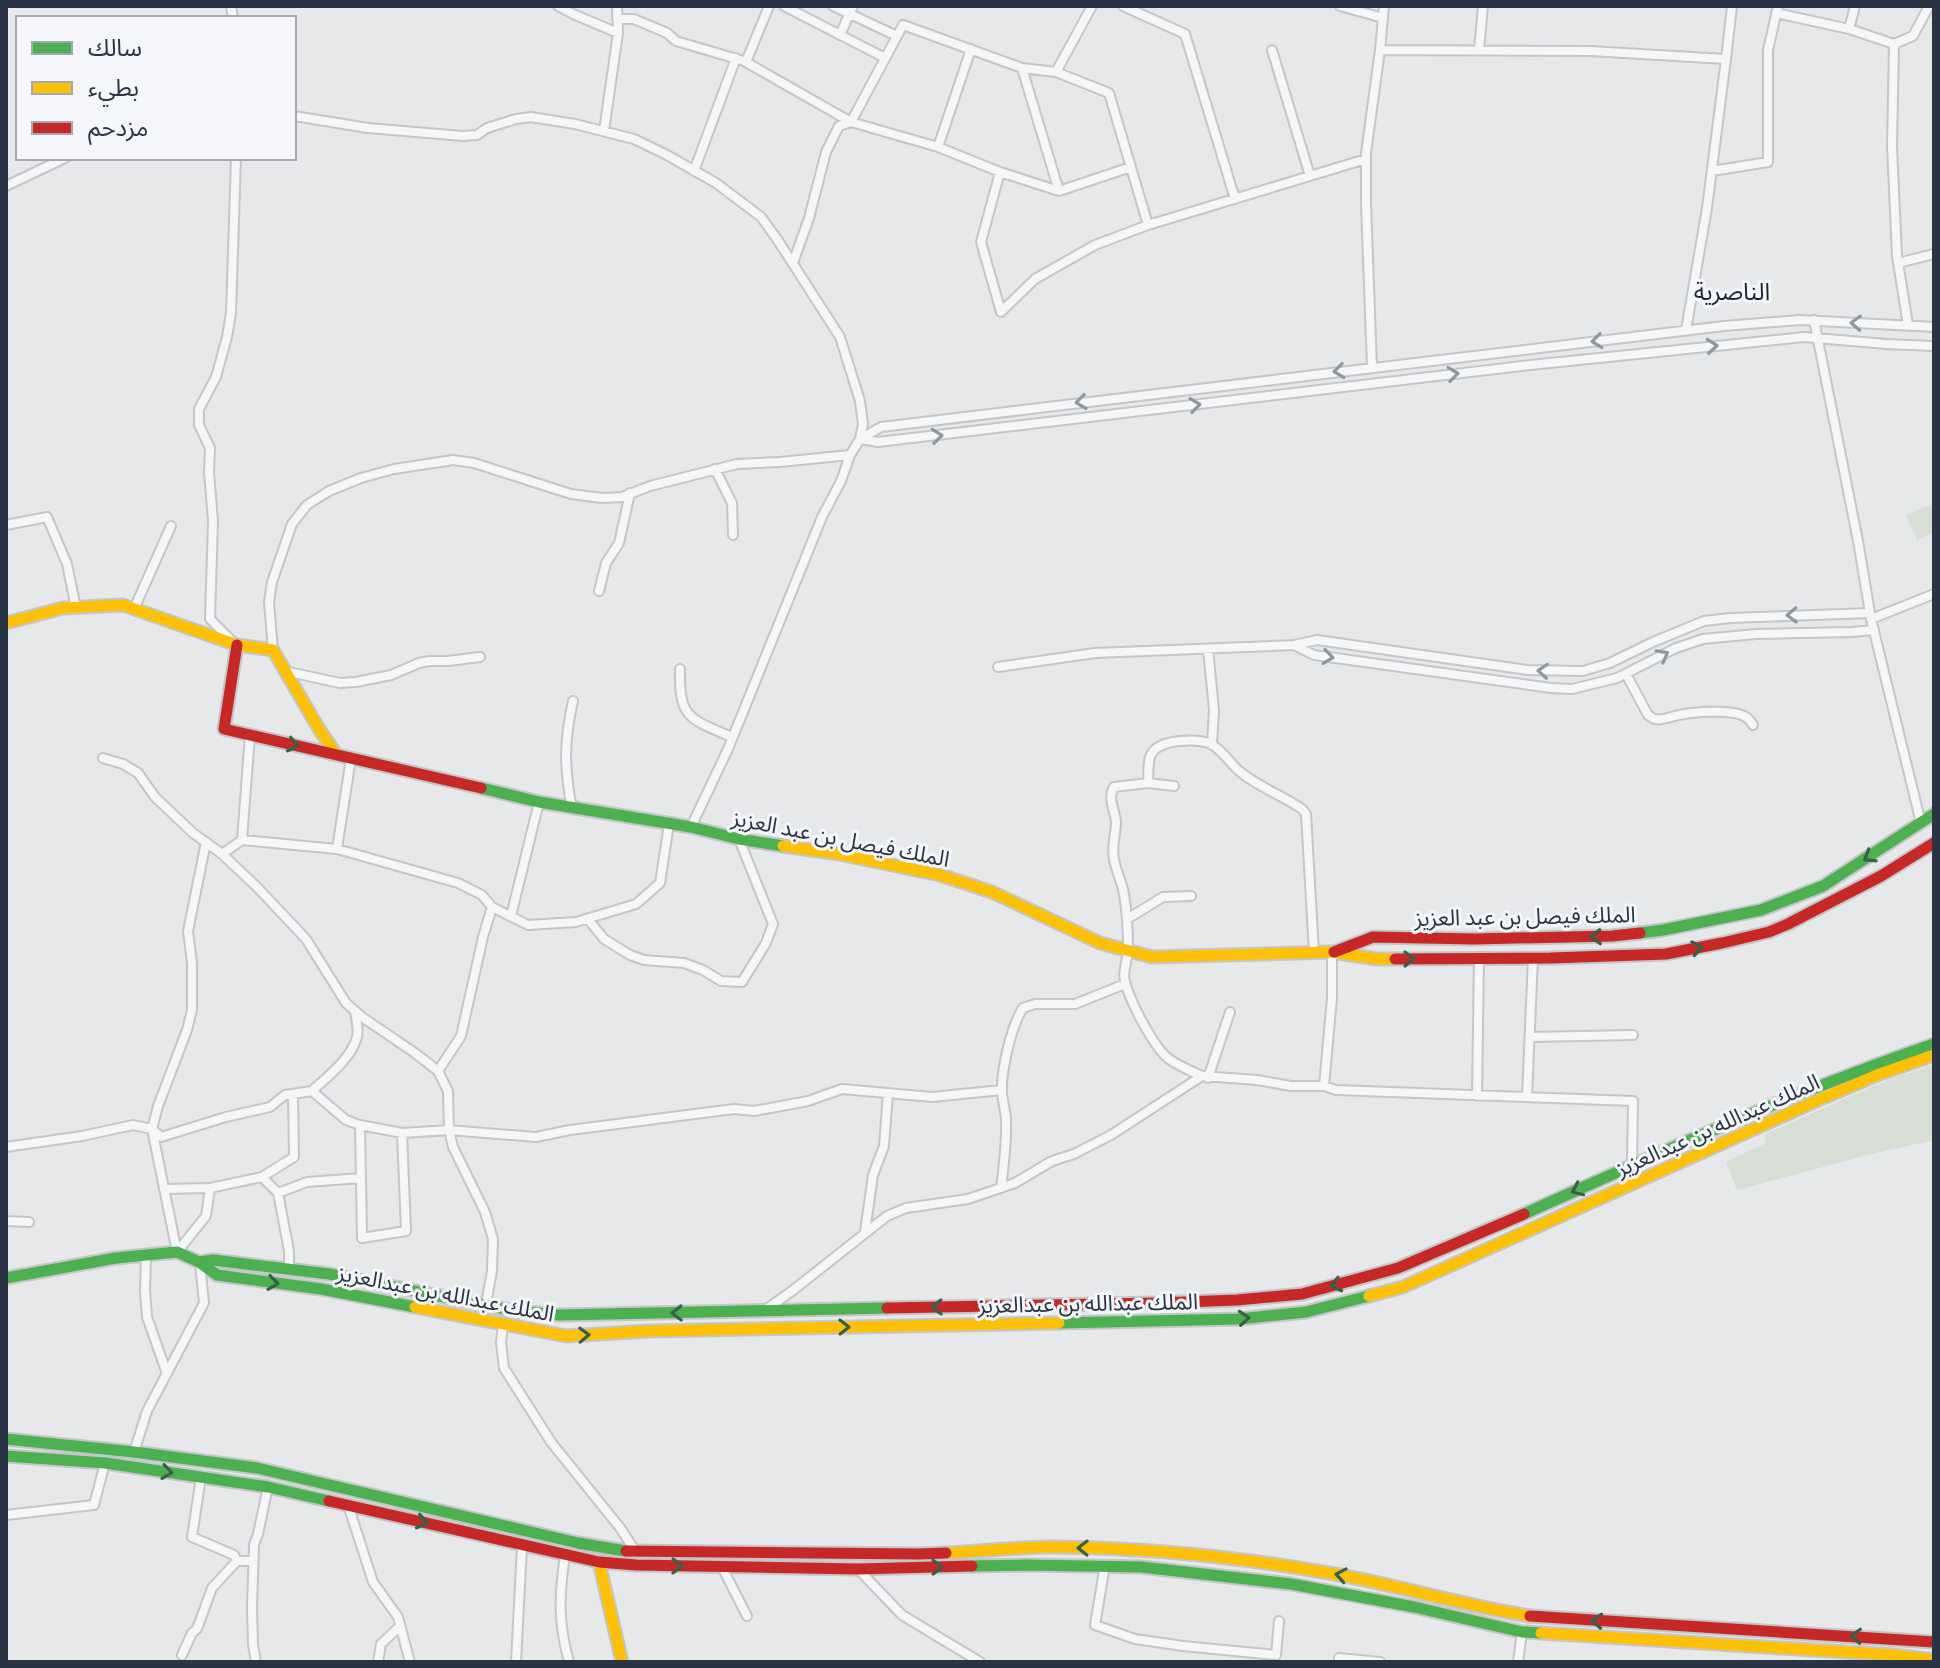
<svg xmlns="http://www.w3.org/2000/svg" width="1940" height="1668" viewBox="0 0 1940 1668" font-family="Barlow,'Noto Sans Arabic',sans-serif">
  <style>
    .green { fill: #d6ded6 }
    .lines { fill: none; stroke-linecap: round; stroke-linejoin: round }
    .street-casing { stroke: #c4c6c8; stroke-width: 12 }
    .fast-casing { stroke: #c4c6c8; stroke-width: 15 }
    .slow-casing { stroke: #c4c6c8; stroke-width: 15 }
    .jam-casing { stroke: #c4c6c8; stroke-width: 15 }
    .street { stroke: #f5f6f7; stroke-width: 8 }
    .fast { stroke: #4caf50; stroke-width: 11 }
    .slow { stroke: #ffc107; stroke-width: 11 }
    .jam { stroke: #c62828; stroke-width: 11 }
    .oneway { stroke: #90959e }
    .oneway2 { stroke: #375f49 }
    .labels { text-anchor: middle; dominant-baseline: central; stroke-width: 6; stroke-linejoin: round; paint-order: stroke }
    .street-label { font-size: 22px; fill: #2b3445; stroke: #f4f6f9 }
    .neighbourhood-label { font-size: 24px; fill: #1d2536; stroke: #f4f6f9 }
  </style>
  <rect width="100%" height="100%" fill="#e6e8ea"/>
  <path class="green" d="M1934,503V532L1917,540L1906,515Z
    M1934,1065V1140L1867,1155L1737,1190L1726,1162L1766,1143L1765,1134L1890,1079Z"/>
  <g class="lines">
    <g class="street-casing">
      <path id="street" d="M231,6L233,18
        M558,6L573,14L618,33
        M784,6L885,58
        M833,6L897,36
        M1092,6L1056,72L1109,93L1148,225L1366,159
        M1123,6L1185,34L1235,199
        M1340,6L1383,18
        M1855,6L1849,29L1894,44L1892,146L1897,256L1908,325
        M1776,13L1849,29
        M617,19H634L667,33L676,41L744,61L851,122
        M840,35L853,6
        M1894,44L1913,36L1929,6
        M1272,50L1310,176
        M1380,50L1590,51L1726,59L1707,208L1686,330
        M1479,50L1483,6
        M1726,59L1732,6
        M746,62L769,6
        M1022,68L1059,191
        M1056,72L1022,68L903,25L851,122L938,147L1000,172L1059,191L1131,167
        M294,116L368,128L462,136L477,135L487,128L516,119L531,117L575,124L634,139L667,155L716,183L761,217L777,239L840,337L860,401L863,424L860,439L850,455L841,481L822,517L728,749L691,827
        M604,131L618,33L617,6
        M938,147L971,49
        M694,171L736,58
        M1712,171L1768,162V50L1778,6
        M1000,172L981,242L1001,312L1035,279L1095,245L1148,225
        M6,186L65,158
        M793,263L809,218L826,152L839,126L851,122
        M1898,263L1934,254
        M1814,320L1858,541L1871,619L1921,823
        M1372,367L1366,203V153L1380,50L1384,6
        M860,439L881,427L1724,326L1800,320L1934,327
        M861,439L878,442L1530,365L1804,337L1886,344L1934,346
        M715,469L732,503L733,535
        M6,525L47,517L67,564L76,608
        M599,591L606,563L619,543L630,493
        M134,609L171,526
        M1870,613L1730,618L1704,621L1653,642L1610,663L1583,671L1528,670L1317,640L1294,645L1314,655L1551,688L1572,689L1617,678L1676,648L1703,639L1756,634L1852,632L1874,630
        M1871,619L1934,594
        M233,642L210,619L213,521L209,472L210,448L199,425V409L216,377L227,337L231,313L236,158
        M1208,649L1214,710L1212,745
        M273,650L269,602L272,582L292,524L307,505L329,491L361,478L394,469L453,460L474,463L571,494L602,498L622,497L650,486L737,464L780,462L850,455
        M998,667L1095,653L1294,645
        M680,669C679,718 689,719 732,737
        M289,672L340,683L356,682L391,675L419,663L429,661H448L480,657
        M1626,674L1648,715C1658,724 1667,717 1679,715C1693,712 1731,709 1744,716C1749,719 1750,720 1753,725
        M103,758L123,764L138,773L155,797L193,833L222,854L257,887L306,939L346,1003L362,1017L415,1053L438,1071L448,1091L449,1130L453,1147L485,1212L493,1239L492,1271L486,1304
        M1148,783C1149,774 1147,760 1152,753C1161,739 1198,738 1211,744C1224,751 1231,766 1243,774C1261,788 1283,796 1302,809L1306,814L1314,953
        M1174,786L1148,783L1114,787C1107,798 1115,810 1116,822C1116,834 1111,847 1114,859C1116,871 1122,882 1124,894C1127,912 1128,931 1128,949C1127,968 1120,971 1128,991C1134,1008 1155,1049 1169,1059C1179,1066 1191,1071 1202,1076
        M572,808C564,769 564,740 573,701
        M242,840L250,735
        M337,849L351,758
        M222,854L242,840L337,849L458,883L482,895L492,907L528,925L576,922L636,904L660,883L669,824
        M511,916L539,802
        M588,919L604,939L630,955L644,960L684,963L703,970L721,981L742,982L766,943L773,924L739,839
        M1127,919L1163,897L1191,896
        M355,1011C356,1019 359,1029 357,1037C351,1059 328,1076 312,1091L346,1120L360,1125L402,1133L449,1130L536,1137L570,1130L734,1109L754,1111L776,1107L808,1101L842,1089L932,1097L1002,1090
        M1530,1037L1633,1035
        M438,1071L461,1036L483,937L492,907
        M1208,1078L1230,1012
        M1324,1086L1336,1090L1633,1101L1632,1165
        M1477,1096L1479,958
        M1527,1097L1533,958
        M360,1125L362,1238L406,1231L402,1133
        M6,1147L82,1136L133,1125L152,1129L161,1137L226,1117L270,1107L285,1095L312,1091
        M262,1177L278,1193
        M1001,1188C1004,1165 1007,1142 1006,1118C1005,1110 1003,1102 1002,1093C1001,1071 1011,1026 1023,1008L1035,1004H1075L1125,984
        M164,1189L210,1188
        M6,1221L29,1222
        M865,1232L873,1175L884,1146L888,1093
        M177,1252L152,1129L158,1106L187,1030L192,1010V963L188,931L206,842
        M177,1252L206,1216L210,1188L262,1177L294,1157L293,1094
        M146,1255L145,1291L147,1317L167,1374
        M289,1269V1251L278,1193L307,1182L361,1178
        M765,1310L792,1291L887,1216L906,1208L968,1199L1015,1183L1052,1161L1074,1154L1111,1135L1202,1076L1257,1080L1291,1086H1324L1332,998V952
        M503,1324L501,1342L504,1368L551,1442L621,1529L635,1551
        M134,1452L147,1411L204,1303L200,1263
        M201,1477L192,1537L234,1555L237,1561
        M348,1505L373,1582L398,1617L410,1662
        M6,1515L94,1505L105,1463
        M565,1555C559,1596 558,1622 569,1662
        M1105,1565L1095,1625L1135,1639L1183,1646L1276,1655L1279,1621
        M722,1567L747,1616
        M858,1569L902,1615L980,1662
        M182,1655L192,1633L197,1629L212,1588L237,1561H253
        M256,1662L253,1645L252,1608L254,1545L258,1534L268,1487
        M378,1662L381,1644L400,1626
        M516,1662L522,1546
        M1339,1662V1658L1380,1662
        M1518,1662L1522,1632"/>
    </g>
    <g class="fast-casing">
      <path id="fast" d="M481,788L539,802L691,827L739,839L783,846
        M1640,933L1663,930L1761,910L1823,886L1934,814
        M1524,1214C1659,1153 1794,1092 1934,1044
        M199,1262L213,1260L329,1274L515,1311L559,1315L887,1308
        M6,1278L116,1258L177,1252L199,1262L217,1275L321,1289L415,1307
        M1059,1323L1239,1319L1306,1312L1369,1296
        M6,1439L134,1452L257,1468L578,1543L626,1551
        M6,1456L105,1463L268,1487L329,1501
        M972,1566L1025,1565L1141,1567L1291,1584L1414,1607L1522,1632L1541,1633"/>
    </g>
    <g class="slow-casing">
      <path id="slow" d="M6,623L63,608L123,605L237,645L273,650L319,729L336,754
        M783,846L839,854L940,875L992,892L1100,943L1152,957L1332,952L1377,959H1395
        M1369,1296L1403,1287L1825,1097L1877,1075L1934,1055
        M415,1307L566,1336L650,1331L1059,1323
        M946,1553C982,1551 1019,1547 1056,1547C1150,1548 1247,1558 1340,1575C1404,1587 1466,1606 1530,1616
        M599,1562L622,1662
        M1541,1633L1894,1655L1934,1660"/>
    </g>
    <g class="jam-casing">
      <path id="jam" d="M237,645L224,729L481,788
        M1334,952L1373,937L1474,939L1612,936L1640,933
        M1395,959L1551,958L1666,954L1722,943L1769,932L1788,924L1881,876L1934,843
        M887,1308L1158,1303L1237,1300L1302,1294L1398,1268L1524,1214
        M329,1501L599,1562L636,1565L858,1569L972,1566
        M626,1551L919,1554L946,1553
        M1530,1616L1934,1642"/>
    </g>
    <use href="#street" class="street"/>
    <use href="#fast" class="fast"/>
    <use href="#slow" class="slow"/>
    <use href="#jam" class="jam"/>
  </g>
  <defs><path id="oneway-chevron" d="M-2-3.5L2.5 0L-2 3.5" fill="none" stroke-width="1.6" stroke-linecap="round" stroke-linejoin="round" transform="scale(2)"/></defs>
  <g class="oneway">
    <use href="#oneway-chevron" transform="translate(1856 323) rotate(-177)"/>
    <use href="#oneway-chevron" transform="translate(1597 341) rotate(173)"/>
    <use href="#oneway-chevron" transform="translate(1712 346) rotate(-6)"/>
    <use href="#oneway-chevron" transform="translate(1339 371) rotate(173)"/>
    <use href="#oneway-chevron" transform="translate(1453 374) rotate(-7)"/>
    <use href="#oneway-chevron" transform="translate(1081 402) rotate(173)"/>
    <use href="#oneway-chevron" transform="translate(1195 405) rotate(-7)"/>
    <use href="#oneway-chevron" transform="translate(937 436) rotate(-6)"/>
    <use href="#oneway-chevron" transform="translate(1792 615) rotate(178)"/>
    <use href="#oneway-chevron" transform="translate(1663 655) rotate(-29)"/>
    <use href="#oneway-chevron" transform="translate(1328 657) rotate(8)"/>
    <use href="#oneway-chevron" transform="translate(1543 671) rotate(-176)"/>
  </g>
  <g class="oneway2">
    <use href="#oneway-chevron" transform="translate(293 745) rotate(13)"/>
    <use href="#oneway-chevron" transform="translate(1869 857) rotate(148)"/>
    <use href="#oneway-chevron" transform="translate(1596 937) rotate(177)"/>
    <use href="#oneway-chevron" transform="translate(1697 948) rotate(-10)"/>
    <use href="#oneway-chevron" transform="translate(1409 959)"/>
    <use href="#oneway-chevron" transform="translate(1577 1190) rotate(156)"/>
    <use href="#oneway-chevron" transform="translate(273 1283) rotate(8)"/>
    <use href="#oneway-chevron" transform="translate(1336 1285) rotate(165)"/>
    <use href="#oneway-chevron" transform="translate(937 1307) rotate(179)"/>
    <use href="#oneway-chevron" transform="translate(677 1313) rotate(179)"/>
    <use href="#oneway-chevron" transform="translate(1244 1318) rotate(-5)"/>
    <use href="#oneway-chevron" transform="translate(844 1327) rotate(-1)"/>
    <use href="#oneway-chevron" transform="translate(584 1335) rotate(-2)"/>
    <use href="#oneway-chevron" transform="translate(167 1472) rotate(8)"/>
    <use href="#oneway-chevron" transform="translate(422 1522) rotate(13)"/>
    <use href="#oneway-chevron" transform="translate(1083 1548) rotate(-179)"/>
    <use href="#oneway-chevron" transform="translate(677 1566) rotate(1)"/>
    <use href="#oneway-chevron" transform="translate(937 1567) rotate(-1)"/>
    <use href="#oneway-chevron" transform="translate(1341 1575) rotate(-170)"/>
    <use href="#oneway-chevron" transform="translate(1597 1621) rotate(-176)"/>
    <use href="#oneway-chevron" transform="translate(1856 1636) rotate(-177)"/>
  </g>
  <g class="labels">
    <g class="street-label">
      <text transform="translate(841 837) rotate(11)">الملك فيصل بن عبد العزيز</text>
      <text transform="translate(1525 915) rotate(-1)">الملك فيصل بن عبد العزيز</text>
      <text transform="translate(1717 1124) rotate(-24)">الملك عبدالله بن عبدالعزيز</text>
      <text transform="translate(446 1292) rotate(11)">الملك عبدالله بن عبدالعزيز</text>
      <text transform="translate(1088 1302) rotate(-1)">الملك عبدالله بن عبدالعزيز</text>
    </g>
    <g class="neighbourhood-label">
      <text x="1732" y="290">الناصرية</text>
    </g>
  </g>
  <rect width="1940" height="1668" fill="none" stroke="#2b3445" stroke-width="16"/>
  <rect x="16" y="16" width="280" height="144" fill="#f4f6f9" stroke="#a4a8b1" stroke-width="2"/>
  <rect x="32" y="42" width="40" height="12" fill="#4caf50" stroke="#a4a8b1" stroke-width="2"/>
  <text x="88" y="56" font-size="24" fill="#2b3445">سالك</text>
  <rect x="32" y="82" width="40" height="12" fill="#ffc107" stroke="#a4a8b1" stroke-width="2"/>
  <text x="88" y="96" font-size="24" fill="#2b3445">بطيء</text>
  <rect x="32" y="122" width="40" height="12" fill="#c62828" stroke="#a4a8b1" stroke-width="2"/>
  <text x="88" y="136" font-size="24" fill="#2b3445">مزدحم</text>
</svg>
